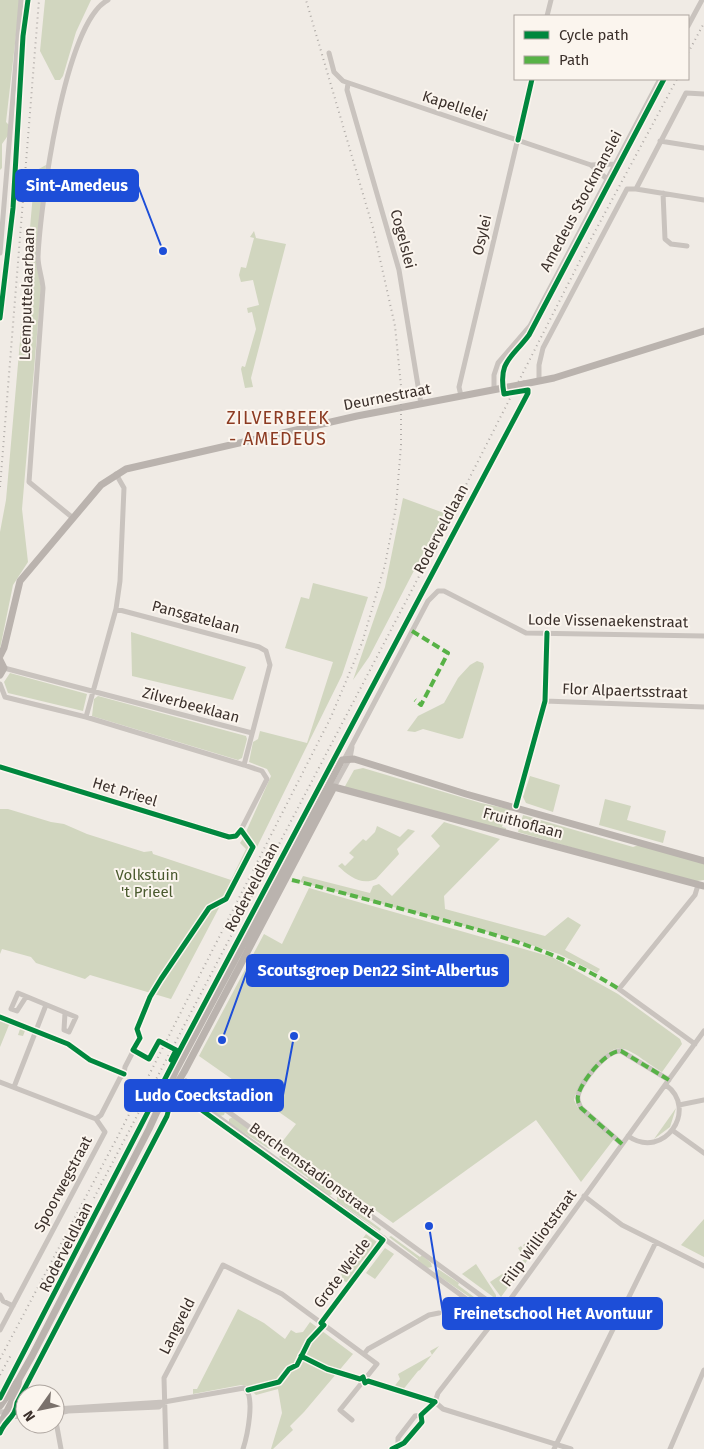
<svg xmlns="http://www.w3.org/2000/svg" width="704" height="1449" viewBox="0 0 704 1449" font-family="'Fira Sans',sans-serif">
  <style>
    .green { fill: #d1d6bf }
    .lines { fill: none; stroke-linecap: round; stroke-linejoin: round }
    .street { stroke: #c9c3be; stroke-width: 5 }
    .secondary { stroke: #bab3ae; stroke-width: 7 }
    .rail { stroke: #b1aca8; stroke-width: 2; stroke-dasharray: 1 4; stroke-linecap: butt }
    .secondary-bridge { stroke: #bab3ae; stroke-width: 7 }
    .quiet { stroke: #57b246; stroke-width: 4; stroke-dasharray: 8 4; stroke-linecap: butt }
    .cycleway-casing { stroke: #fbf5ee; stroke-width: 8 }
    .cycleway { stroke: #00873e; stroke-width: 5 }
    .labels { text-anchor: middle; dominant-baseline: central; stroke-width: 4; stroke-linejoin: round; paint-order: stroke }
    .street-label { font-size: 15px; fill: #3b302b; stroke: #fbf5ee }
    .park-label { font-size: 15px; fill: #4a5a2e; stroke: #fbf5ee }
    .quarter-label { font-size: 18px; letter-spacing: 1px; fill: #8c3b22; stroke: #fbf5ee }
    .leader { fill: none; stroke: #1d4ed8; stroke-width: 2 }
    .callout-dot { fill: #1d4ed8; stroke: #fbf5ee; stroke-width: 2 }
    .callout { fill: #1d4ed8; stroke: #1d4ed8; stroke-width: 2 }
    .callout-label { font-size: 16px; text-anchor: middle; font-weight: bold; fill: #fff }
  </style>
  <rect width="100%" height="100%" fill="#f0ebe5"/>
  <path class="green" d="M0,0H20L6,122L9,125V134L2,144V168L0,170Z
    M45,0H91L76,32L63,76L60,80H55L40,51Z
    M46,165L36,259L41,288L22,509L28,562L13,585L0,649V532L6,500L35,171Z
    M254,231L256,238L286,244L251,378L253,387L245,388L241,369L242,366L245,367L256,329L252,312L248,313L247,308L259,305L253,280L241,282L239,275L241,267L246,268L254,238L250,237Z
    M403,498L444,513L369,657L353,680L385,587Z
    M313,583L368,597L342,675L257,847L245,834L271,776L267,769L249,762L253,742L258,739L260,731L307,743L333,662L285,648L301,597L309,599Z
    M131,632L246,667L233,700L132,676Z
    M477,661L483,663L484,667L463,738L459,739L423,729L415,732L407,731L418,716L444,703L458,678L470,665Z
    M10,673L87,694L83,711L8,693L4,682Z
    M98,696L246,736L247,739L242,758L238,760L92,716L94,699Z
    M363,768L481,803L513,810L507,811L502,827L506,828V831L344,788L354,770Z
    M530,776L560,785L553,812L526,803L523,797Z
    M605,799L631,806L627,820L666,831L663,843L599,825Z
    M0,809H8L51,822L64,824L87,834L144,852L152,851L153,854L231,880L246,849L240,843L244,837L251,847L171,999L90,975L85,979L36,963L31,957L2,949L0,954Z
    M523,815L633,847L639,845L704,863V880L697,881V884L518,832Z
    M444,822L500,839L444,896L445,909L545,936L568,917L581,925L565,950L600,969L597,973L559,954L509,938L300,882L303,876L370,893L373,886L379,884L392,896L440,846L431,836Z
    M377,826L400,837L408,829L415,831L397,849L399,854L376,879C361,886 349,876 338,866L342,863L345,866L354,857L349,853L363,839L366,841L375,832Z
    M309,888L552,957L618,994L680,1039L682,1044L662,1072C626,1050 619,1032 590,1073C584,1082 576,1089 574,1100L578,1108L614,1139L581,1182L536,1120L393,1223L282,1142L296,1124L199,1056L264,934L282,944Z
    M0,1018L26,1028L23,1036L18,1035L20,1029L9,1025L0,1047Z
    M187,1084L225,1112L224,1115L220,1116L184,1089Z
    M676,1108L670,1127L654,1139Z
    M233,1117L255,1134L254,1136L270,1148L269,1149L229,1123V1119Z
    M281,1155L332,1190V1194L329,1196L307,1180L308,1178L279,1157Z
    M340,1196L363,1212L362,1215L381,1229L380,1231L337,1201V1197Z
    M558,1216L559,1217L532,1254L528,1253L523,1245L551,1226L549,1222Z
    M704,1219V1257L681,1245Z
    M366,1234L377,1242L347,1283L343,1280L340,1270Z
    M391,1236L420,1257L422,1255L431,1263L432,1267L427,1268L417,1261L418,1259L389,1237Z
    M521,1246L529,1258L501,1297L490,1282L525,1259L518,1248Z
    M385,1248L394,1254L375,1279L366,1273Z
    M476,1264L496,1295V1299L462,1274Z
    M438,1269L459,1283L458,1285L482,1303L484,1301L493,1308L489,1313L480,1307L481,1305L436,1274Z
    M238,1309L264,1323L285,1339L291,1330L296,1333L303,1332L310,1322L353,1354L304,1412L290,1426L293,1430L273,1449H271L282,1413L278,1389L256,1395L247,1386L241,1385L193,1394V1389H197Z
    M439,1346L420,1370L418,1371L402,1391L393,1388L400,1379L398,1374L432,1355L430,1351Z"/>
  <g class="lines">
    <path class="street" d="M547,16L551,0
      M688,26L702,0
      M329,53L334,72L343,81L591,165L607,179
      M348,84L347,90L399,270L421,404
      M660,141L704,148
      M591,165L615,164
      M636,189L686,93L704,94
      M663,193L665,239L671,244L687,246
      M0,253L21,0
      M539,381V365L543,348L627,189H636L704,200
      M494,389V375L498,363L530,326L660,79
      M461,396L459,387L532,79
      M73,518L29,482L43,288C42,277 38,267 38,257C40,209 64,22 108,0
      M116,609L259,647L266,651L270,665L244,765
      M4,668L252,733
      M0,684L5,697
      M545,701L704,707
      M86,717L116,609L120,581L124,488L116,474
      M345,758L428,601L438,591H444L526,633L704,636
      M0,767L233,837L241,830L267,779L262,771L244,765L86,717L5,697
      M334,787L350,758L352,747
      M516,806L545,701L547,633
      M26,997L17,1011L11,1009L18,993L76,1017L69,1032L64,1030L65,1013
      M695,1044L619,989L695,895L698,885
      M186,1081L502,1311
      M0,1082L96,1119
      M176,1086L495,1320
      M14,1087L46,1005
      M679,1105L704,1100
      M96,1119L101,1115L120,1078L124,1074L125,1067L140,1038L137,1029L150,997
      M672,1130L704,1153
      M628,1136C664,1161 699,1109 666,1085
      M622,1144L581,1108C579,1104 577,1101 578,1096C580,1083 606,1050 621,1051L669,1080
      M584,1196L622,1225L704,1266
      M0,1295L3,1301L13,1306
      M321,1323L384,1238
      M0,1330L105,1132L96,1119
      M364,1354L368,1349L429,1315L439,1313
      M435,1402L438,1393L504,1308L704,1031
      M435,1402L443,1409L571,1449
      M55,1409L164,1402L244,1388C256,1395 247,1437 243,1449
      M0,1412L25,1411
      M55,1414L68,1411L159,1407L164,1402
      M55,1416L61,1449
      M3,1417L25,1416
      M398,1445V1438L415,1416L421,1415L435,1402
      M166,1449L164,1378L223,1265L282,1294L377,1364L340,1410L352,1420
      M392,1449L404,1443L422,1422L421,1415
      M554,1449L656,1242
      M670,1449L704,1370"/>
    <path class="secondary" d="M524,384L554,378L704,331
      M0,656L4,648L20,581L101,485L126,469L357,416L503,388
      M0,660L4,668L0,675
      M158,1110L164,1105L184,1072L334,787L704,886
      M0,1406L19,1379L32,1356L149,1129L176,1070L342,760L354,759L466,794L704,861
      M0,1425L17,1391L19,1379"/>
    <path class="rail" d="M688,53L704,23
      M0,487L39,0
      M94,1198L438,540L592,237L677,79
      M0,1359L118,1136L331,717L362,643L385,565L396,507L401,445V386L395,326L373,228L306,0
      M0,1375L12,1353"/>
    <path class="secondary-bridge" d="M503,388L524,384"/>
    <path class="quiet" d="M412,631L448,653L421,705L415,700
      M292,880C341,892 390,906 439,919C505,937 561,953 619,989
      M622,1144L581,1108C579,1104 577,1101 578,1096C580,1083 606,1050 621,1051L669,1080"/>
    <g class="cycleway-casing">
      <path id="cycleway" d="M518,140L532,79
        M0,318L13,208L23,36L28,0
        M0,767L229,837L236,836L241,830L253,847L226,899L209,908L161,979L150,997L137,1029L140,1038L133,1050L149,1059L159,1041L176,1050L171,1060
        M516,806L545,701L547,633
        M0,1017L68,1044L90,1060L124,1074
        M164,1083L383,1240L321,1323L324,1325L309,1341L297,1365L289,1369L279,1382L248,1390
        M301,1356L327,1369L360,1379L363,1377L365,1383L368,1381L435,1402
        M0,1398L182,1046L528,393V390L504,394C498,361 511,359 529,335L664,79
        M0,1433C4,1421 16,1417 17,1403L167,1116L170,1104
        M392,1449L404,1443L422,1422L421,1415L435,1402"/>
    </g>
    <use href="#cycleway" class="cycleway"/>
  </g>
  <g class="labels">
    <g class="street-label">
      <text transform="translate(455 106) rotate(18)">Kapellelei</text>
      <text transform="translate(581 201) rotate(-62)">Amedeus Stockmanslei</text>
      <text transform="translate(482 235) rotate(-77)">Osylei</text>
      <text transform="translate(403 239) rotate(75)">Cogelslei</text>
      <text transform="translate(27 294) rotate(-88)">Leemputtelaarbaan</text>
      <text transform="translate(387 397) rotate(-11)">Deurnestraat</text>
      <text transform="translate(441 529) rotate(-62)">Roderveldlaan</text>
      <text transform="translate(196 617) rotate(15)">Pansgatelaan</text>
      <text transform="translate(608 621) rotate(1)">Lode Vissenaekenstraat</text>
      <text transform="translate(625 691) rotate(2)">Flor Alpaertsstraat</text>
      <text transform="translate(191 705) rotate(15)">Zilverbeeklaan</text>
      <text transform="translate(125 792) rotate(17)">Het Prieel</text>
      <text transform="translate(523 823) rotate(15)">Fruithoflaan</text>
      <text transform="translate(252 887) rotate(-62)">Roderveldlaan</text>
      <text transform="translate(312 1170) rotate(36)">Berchemstadionstraat</text>
      <text transform="translate(63 1184) rotate(-62)">Spoorwegstraat</text>
      <text transform="translate(539 1238) rotate(-54)">Filip Williotstraat</text>
      <text transform="translate(66 1247) rotate(-63)">Roderveldlaan</text>
      <text transform="translate(342 1273) rotate(-53)">Grote Weide</text>
      <text transform="translate(177 1326) rotate(-63)">Langveld</text>
    </g>
    <g class="park-label">
      <text x="147" y="875">Volkstuin<tspan x="147" dy="17">'t Prieel</tspan></text>
    </g>
    <g class="quarter-label">
      <text x="278" y="418">ZILVERBEEK<tspan x="278" dy="21">- AMEDEUS</tspan></text>
    </g>
  </g>
  <path class="leader" d="M163 251L138 186M222 1040L247 971M294 1036L283 1095M429 1226L443 1313"/>
  <g class="callout-dot">
    <circle cx="163" cy="251" r="5"/>
    <circle cx="222" cy="1040" r="5"/>
    <circle cx="294" cy="1036" r="5"/>
    <circle cx="429" cy="1226" r="5"/>
  </g>
  <g class="callout">
    <rect x="16" y="170" width="122" height="31" rx="5"/>
    <rect x="247" y="955" width="261" height="31" rx="5"/>
    <rect x="125" y="1080" width="158" height="31" rx="5"/>
    <rect x="443" y="1298" width="219" height="31" rx="5"/>
  </g>
  <g class="callout-label">
    <text x="77" y="191">Sint-Amedeus</text>
    <text x="378" y="976">Scoutsgroep Den22 Sint-Albertus</text>
    <text x="204" y="1101">Ludo Coeckstadion</text>
    <text x="553" y="1319">Freinetschool Het Avontuur</text>
  </g>
  <rect x="514" y="15" width="175" height="65" fill="#fbf5ee" stroke="#aea6a0"/>
  <rect x="524" y="31" width="25" height="8" fill="#00873e" stroke="#aea6a0"/>
  <text x="559" y="40" font-size="15" fill="#3b302b">Cycle path</text>
  <rect x="524" y="56" width="25" height="8" fill="#57b246" stroke="#aea6a0"/>
  <text x="559" y="65" font-size="15" fill="#3b302b">Path</text>
  <g transform="translate(40 1409) rotate(237)"><circle r="24" fill="#fbf5ee" stroke="#aea6a0"/>
  <path d="M0-4L9 19L0 12L-9 19Z" fill="#7a716c"/>
  <text y="-8" font-size="14" font-weight="bold" text-anchor="middle" fill="#3b302b">N</text>
  </g>
</svg>
